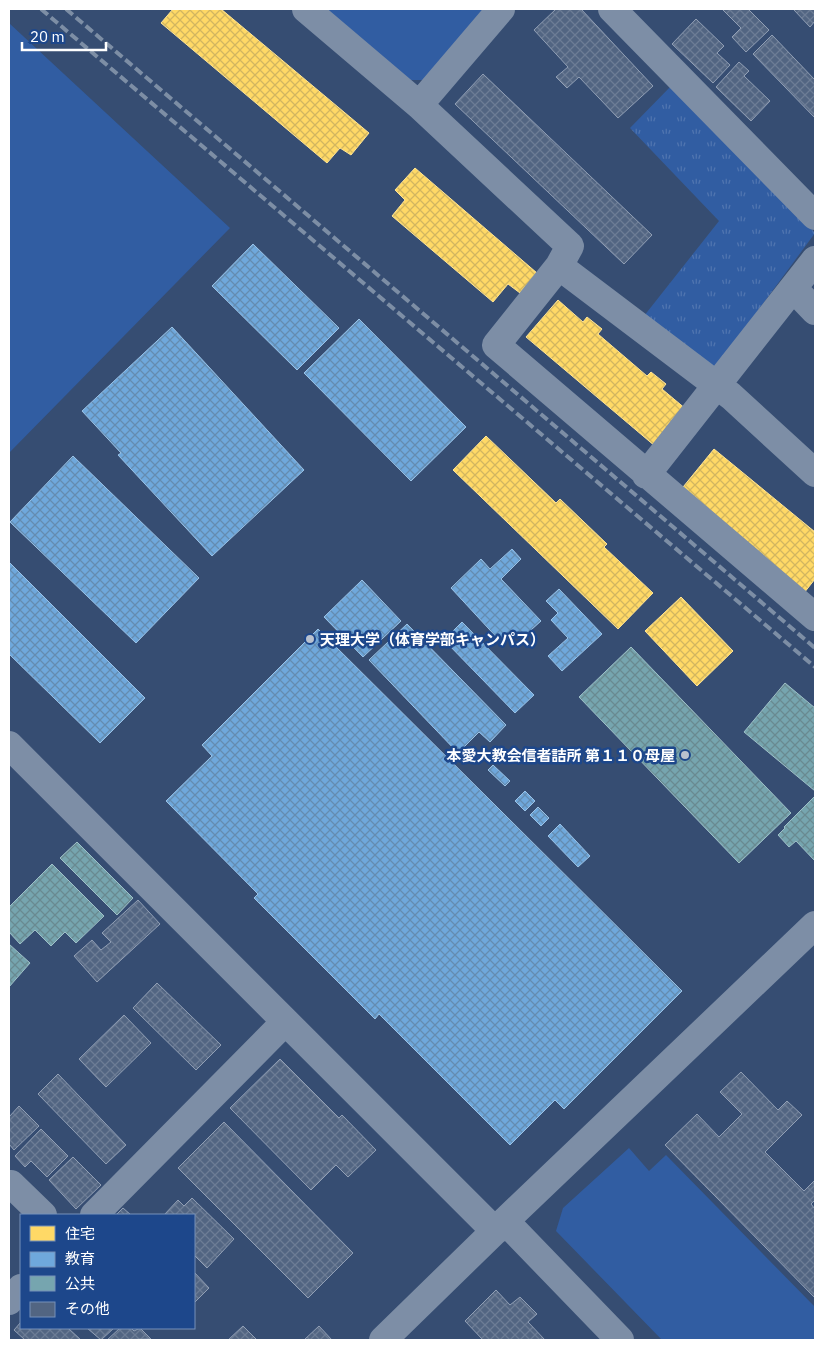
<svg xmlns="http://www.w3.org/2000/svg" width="824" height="1349" viewBox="0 0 824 1349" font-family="'IBM Plex Sans','Noto Sans JP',sans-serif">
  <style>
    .grass { fill: url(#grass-tufts) }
    .green { fill: #315da2 }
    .homes { fill: url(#homes-cross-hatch); stroke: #ffe494 }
    .schools { fill: url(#schools-cross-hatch); stroke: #9ac2e6 }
    .public { fill: url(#public-cross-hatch); stroke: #9fc0c7 }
    .building { fill: url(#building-cross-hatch); stroke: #919fb5 }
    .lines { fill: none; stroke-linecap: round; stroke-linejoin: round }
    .minor { stroke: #7d8ea6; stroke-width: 28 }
    .rail { stroke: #7d8ea5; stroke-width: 4; stroke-dasharray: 9 4; stroke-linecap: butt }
    .poi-dot { fill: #b9c1ce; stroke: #1d478b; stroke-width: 2 }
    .labels { text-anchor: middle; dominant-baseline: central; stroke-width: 5; stroke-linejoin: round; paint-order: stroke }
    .poi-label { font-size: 15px; font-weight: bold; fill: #fff; stroke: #1d478b; text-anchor: start }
  </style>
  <defs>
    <pattern id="grass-tufts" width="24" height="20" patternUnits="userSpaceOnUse" patternTransform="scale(1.25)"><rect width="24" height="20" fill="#315da2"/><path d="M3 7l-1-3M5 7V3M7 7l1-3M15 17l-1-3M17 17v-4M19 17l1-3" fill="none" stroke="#5075b0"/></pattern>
    <pattern id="homes-cross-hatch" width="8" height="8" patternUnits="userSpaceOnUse" patternTransform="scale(1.25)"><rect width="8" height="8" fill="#ffd966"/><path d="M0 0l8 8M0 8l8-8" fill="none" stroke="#d2b660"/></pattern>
    <pattern id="schools-cross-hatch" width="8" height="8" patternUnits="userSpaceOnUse" patternTransform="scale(1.25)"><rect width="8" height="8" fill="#6fa8dc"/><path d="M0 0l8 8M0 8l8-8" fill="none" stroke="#648cb1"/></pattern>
    <pattern id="public-cross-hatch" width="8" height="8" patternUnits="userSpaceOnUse" patternTransform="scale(1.25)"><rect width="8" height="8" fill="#76a5af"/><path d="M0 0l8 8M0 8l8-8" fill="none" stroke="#698a91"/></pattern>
    <pattern id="building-cross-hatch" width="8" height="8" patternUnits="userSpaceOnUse" patternTransform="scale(1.25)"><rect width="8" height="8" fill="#526582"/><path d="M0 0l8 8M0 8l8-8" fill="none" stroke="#6c7c95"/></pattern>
  </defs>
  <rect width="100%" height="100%" fill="#364d72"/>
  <path class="grass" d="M674,83L815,233L712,373L644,316L719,221L630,128Z"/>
  <path class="green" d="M330,9H484L427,80H407L327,12Z
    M9,23L230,228L9,453Z
    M629,1148L649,1171L666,1155L815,1307V1340H662L556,1231L563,1208Z"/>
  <path class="homes" d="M173,9H221L369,133L351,155L340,148L327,163L161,23Z
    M415,168L537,273L520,293L508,284L493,302L392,216L405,200L395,190Z
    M558,300L583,322L587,317L602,329L598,334L647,376L651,372L666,384L662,389L693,415L662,452L526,337Z
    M486,436L556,503L560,499L607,544L604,547L653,593L618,629L453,470Z
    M714,449L815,532V579L804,593L679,492Z
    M681,597L733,651L697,686L645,631Z"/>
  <path class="schools" d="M253,244L339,328L297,370L212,286Z
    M359,319L466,427L411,481L304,373Z
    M172,327L304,470L212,556L118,455L121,453L82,411Z
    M73,456L199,578L136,643L10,522Z
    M512,549L521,559L501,579L541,621L521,639L514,630L501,642L451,588L481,559L490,569Z
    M9,562L145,698L100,743L9,654Z
    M362,580L401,621L363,657L324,617Z
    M559,589L602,634L562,671L548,656L568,638L551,620L558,613L546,601Z
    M462,622L534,695L515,713L444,640Z
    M407,624L506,725L490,742L479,732L458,753L369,660Z
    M318,629L682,991L564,1109L555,1100L510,1145L379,1014L375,1019L254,898L258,894L166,801L212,756L202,745Z
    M493,765L510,781L505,786L488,770Z
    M525,791L535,801L525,811L515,801Z
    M538,807L549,818L541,826L530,815Z
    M560,824L590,856L578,867L548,836Z"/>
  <path class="public" d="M631,647L791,813L739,863L579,697Z
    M785,683L815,708V791L744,732Z
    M815,796V861L796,841L789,847L778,835L785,828L784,827Z
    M77,842L133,898L117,915L60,858Z
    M52,864L104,916L76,943L65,932L51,946L35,930L20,944L9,932V907Z
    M9,944L30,963L9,987Z"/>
  <path class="building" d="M556,9H581L653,86L618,118L579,77L567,88L556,77L568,67L534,30Z
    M722,9H748L769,30L746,52L732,37L741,28Z
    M795,9H815V21L810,27L794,10Z
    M696,19L724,46L717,53L730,65L713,83L672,44Z
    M772,35L815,80V118L753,54Z
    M739,62L749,71L744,76L770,101L751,121L716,87Z
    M483,74L652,235L624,264L455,104Z
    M138,900L160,924L97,982L74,956L92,940L101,950L111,942L102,933Z
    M157,983L221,1045L196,1070L133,1008Z
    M124,1015L151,1043L106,1087L79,1059Z
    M280,1059L339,1118L342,1115L376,1150L348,1177L336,1165L311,1190L230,1108Z
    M741,1072L778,1110L787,1101L802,1115L765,1152L804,1191L815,1180V1200L811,1204L815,1209V1298L665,1145L697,1114L719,1137L742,1114L720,1092Z
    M58,1074L126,1145L106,1164L38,1094Z
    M19,1106L39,1126L14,1150L9,1144V1117Z
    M224,1122L353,1253L308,1298L178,1168Z
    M41,1129L68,1156L47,1177L31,1161L25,1167L15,1156Z
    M73,1157L101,1185L76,1209L49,1180Z
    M192,1198L234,1239L207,1268L194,1255V1215H164L178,1200L184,1206Z
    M123,1208L131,1215H116Z
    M194,1272L209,1288L194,1303Z
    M496,1290L510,1305L520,1297L537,1314L528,1322L545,1340H483L465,1321Z
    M21,1322V1328H68L81,1340H25L14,1330Z
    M243,1326L257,1340H228Z
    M319,1326L332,1340H304Z
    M87,1328H114L101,1340Z
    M120,1328H131L134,1331L140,1328L151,1339L107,1340Z"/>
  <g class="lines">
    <path class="minor" d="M306,9L419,105L570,246L559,266L731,396L815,473
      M612,9L815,216
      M419,105L501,9
      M559,266L496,345L815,617
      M793,288L815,311
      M646,475L815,260
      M9,745L495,1231
      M11,1184L43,1215
      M94,1215L285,1022
      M505,1221L620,1340
      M9,1301L21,1288
      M383,1340L505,1221L815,925"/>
    <path class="rail" d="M41,9L815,667
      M66,9L815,648"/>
  </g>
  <g class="poi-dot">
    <circle cx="310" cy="639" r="5"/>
    <circle cx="685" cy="755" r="5"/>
  </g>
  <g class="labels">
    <g class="poi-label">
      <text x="320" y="639">天理大学（体育学部キャンパス）</text>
      <text x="675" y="755" text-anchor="end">本愛大教会信者詰所 第１１０母屋</text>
    </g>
  </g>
  <rect width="824" height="1349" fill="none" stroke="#ffffff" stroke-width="20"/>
  <rect x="20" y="1214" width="175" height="115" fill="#1d478b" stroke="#7791b9"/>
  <rect x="30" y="1226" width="25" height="15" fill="#ffd966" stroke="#7791b9"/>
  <text x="65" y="1239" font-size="15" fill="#ffffff">住宅</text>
  <rect x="30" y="1252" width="25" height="15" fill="#6fa8dc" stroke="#7791b9"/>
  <text x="65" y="1264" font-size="15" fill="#ffffff">教育</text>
  <rect x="30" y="1276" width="25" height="15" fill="#76a5af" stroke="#7791b9"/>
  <text x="65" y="1289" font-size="15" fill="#ffffff">公共</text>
  <rect x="30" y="1302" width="25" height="15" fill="#526582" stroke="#7791b9"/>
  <text x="65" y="1314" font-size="15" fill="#ffffff">その他</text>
  <path d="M22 42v8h84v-8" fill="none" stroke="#ffffff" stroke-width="2.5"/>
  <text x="30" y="42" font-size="15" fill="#ffffff" stroke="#1d478b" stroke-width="4" paint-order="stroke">20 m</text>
</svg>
